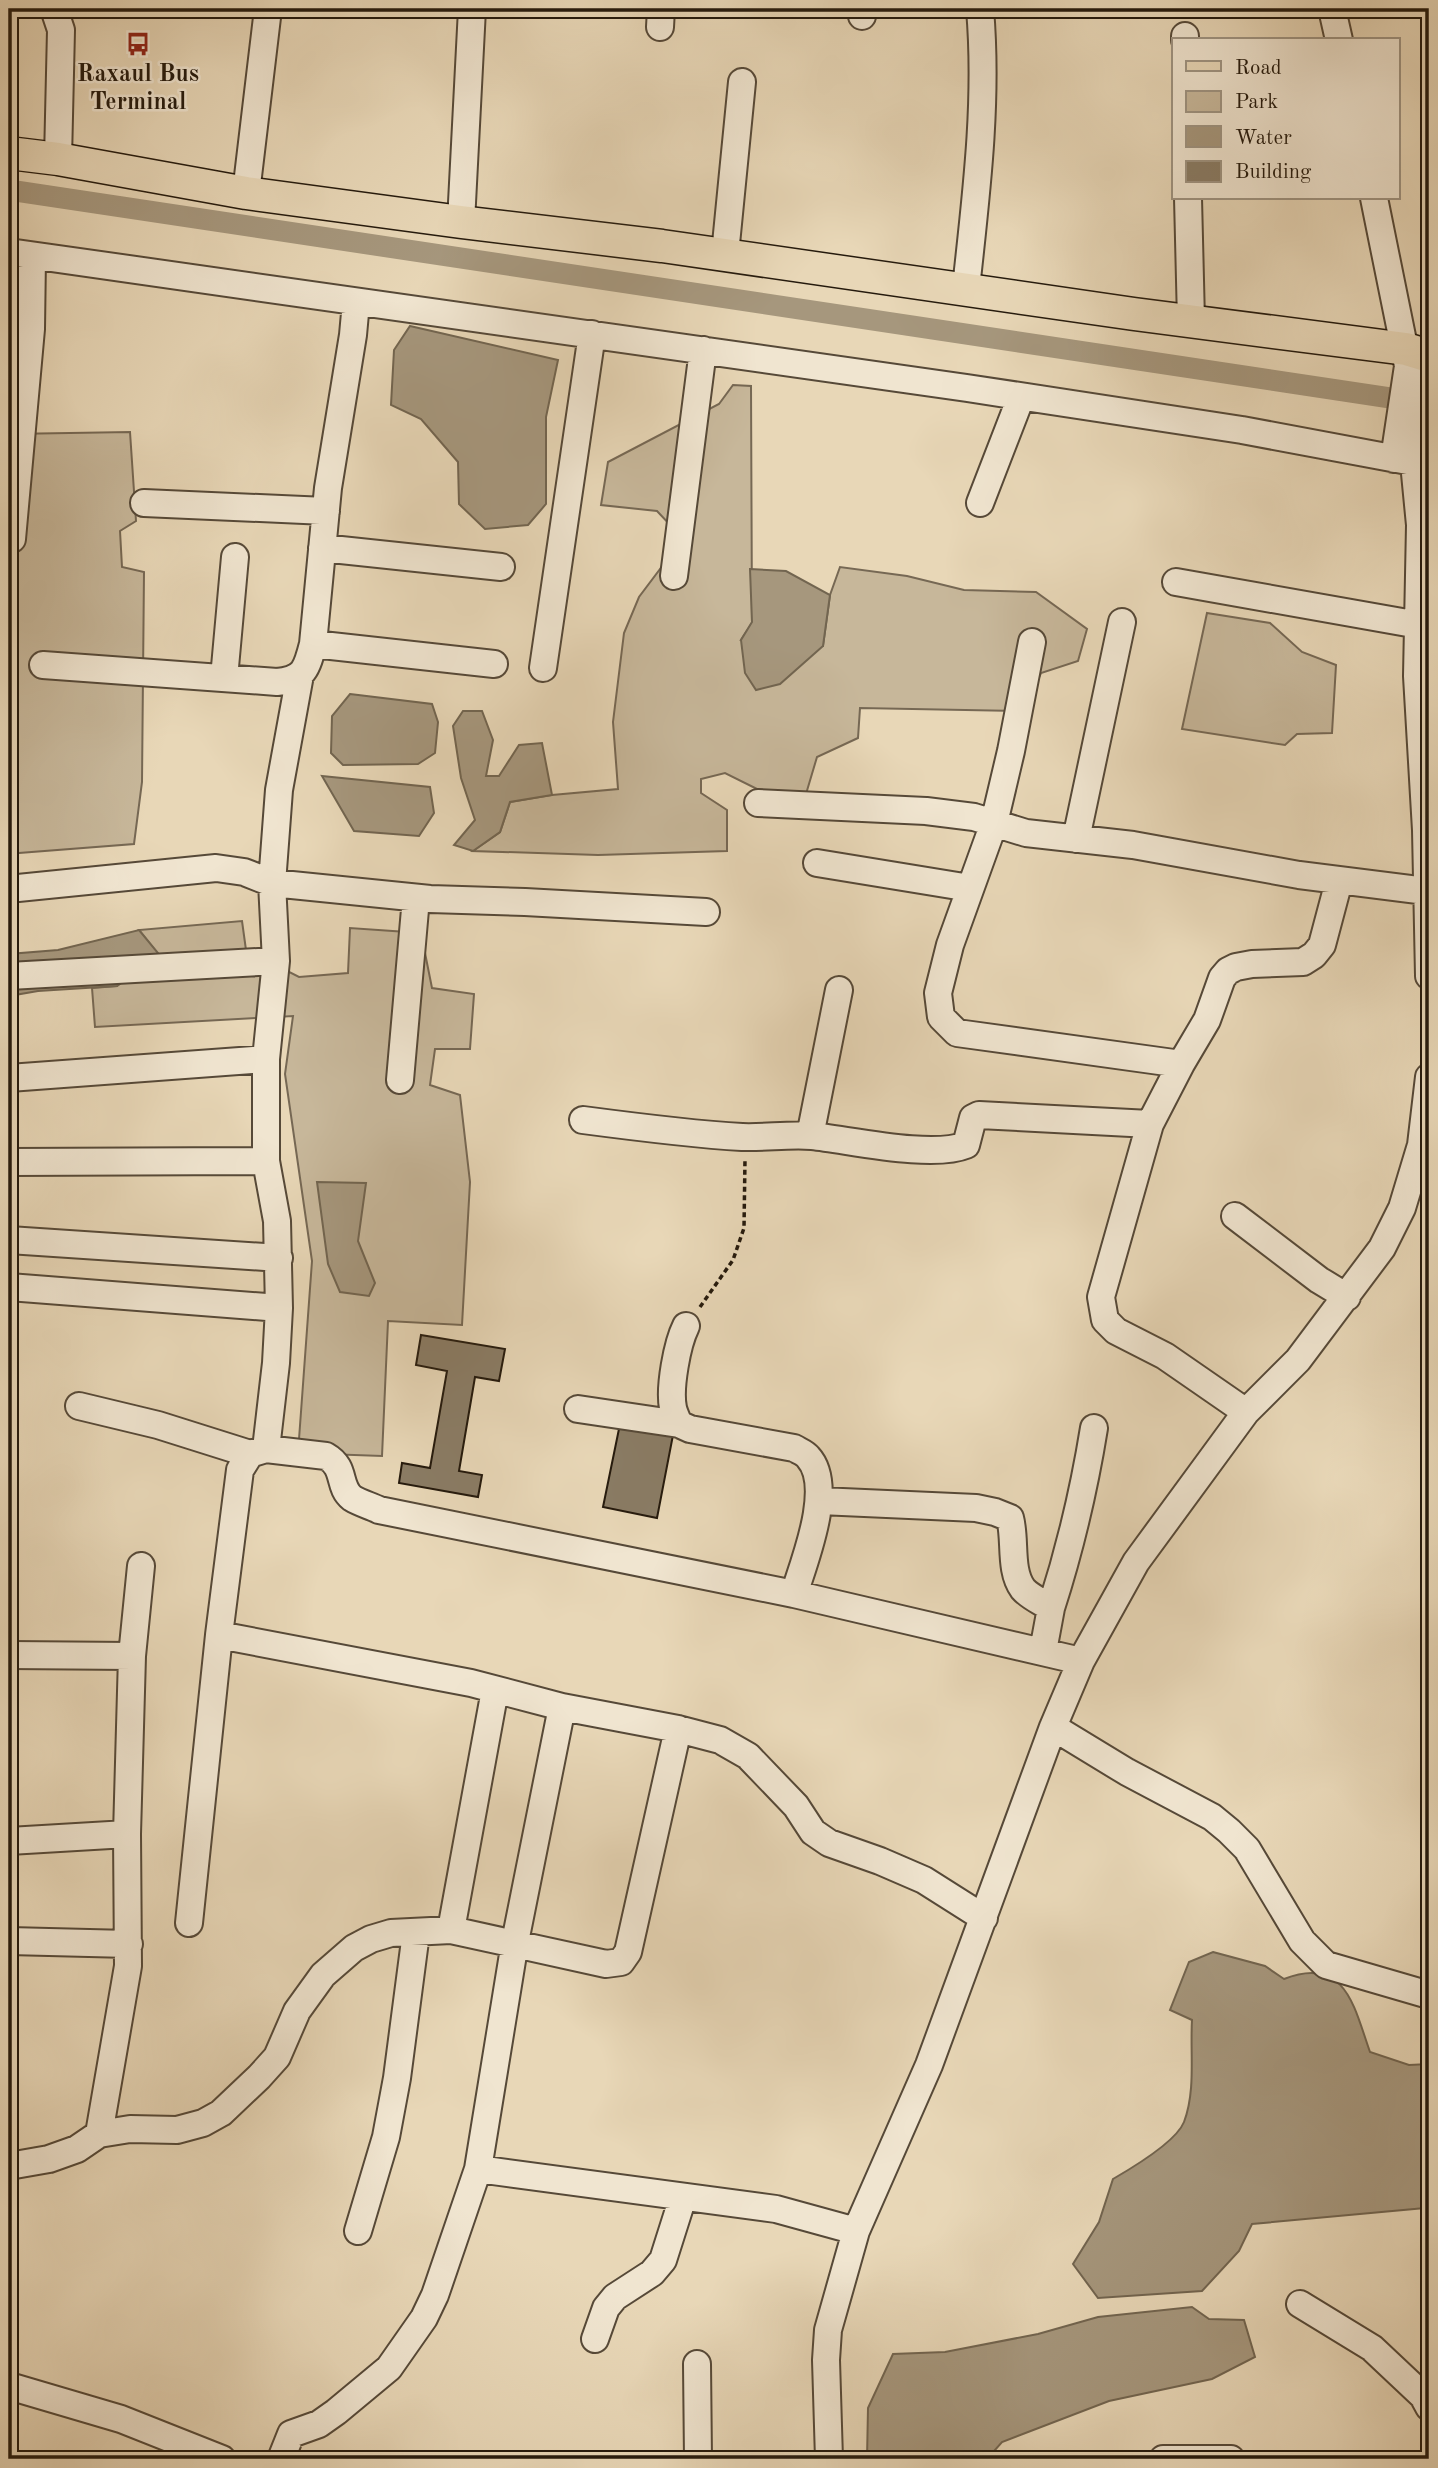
<svg xmlns="http://www.w3.org/2000/svg" width="1438" height="2468" viewBox="0 0 1438 2468" font-family="'Old Standard TT',serif">
  <style>
    .green { fill: #c7b79a; stroke: #766854; stroke-width: 2 }
    .water { fill: #a6977d; stroke: #726550; stroke-width: 2 }
    .lines { fill: none; stroke-linecap: round; stroke-linejoin: round }
    .canal { stroke: #a6977d; stroke-width: 21 }
    .building { fill: #8a7c65; stroke: #251a0d; stroke-width: 2 }
    .minor-casing { stroke: #564938; stroke-width: 30 }
    .major-casing { stroke: #251a0d; stroke-width: 35 }
    .path { stroke: #251a0d; stroke-width: 3.5; stroke-dasharray: 5 3.5; stroke-linecap: butt }
    .minor { stroke: #f0e5d0; stroke-width: 26 }
    .major { stroke: #e8d7b7; stroke-width: 32 }
    .labels { text-anchor: middle; dominant-baseline: central; stroke-width: 5; stroke-linejoin: round; paint-order: stroke }
    .poi-label { font-size: 24px; font-weight: bold; fill: #251a0d; stroke: #f0e5d0 }
  </style>
  <rect width="100%" height="100%" fill="#e8d7b7"/>
  <filter id="stains"><feTurbulence type="fractalNoise" baseFrequency=".00286" numOctaves="4"/><feColorMatrix values="0 0 0 0 .2 0 0 0 0 .09 0 0 0 0 .02 0 0 0 .5 -.17"/></filter>
  <radialGradient id="worn" r=".72"><stop offset=".6" stop-color="#630" stop-opacity="0"/><stop offset="1" stop-color="#630" stop-opacity=".3"/></radialGradient>
  <path class="green" d="M733,385L751,386L752,623L741,640L823,646L830,595L840,567L907,576L964,590L1036,592L1087,629L1078,661L1041,673L1024,711L860,708L858,738L817,757L806,794L761,791L725,773L701,779V793L727,810V851L598,855L473,851L500,832L510,802L552,795L618,789L613,722L624,633L639,597L666,561L674,529L657,511L601,505L608,462L719,404Z
    M130,432L136,521L120,531L122,567L144,572L142,782L134,844L19,853L9,859V434Z
    M1207,613L1270,623L1302,652L1336,665L1332,733L1297,734L1285,745L1182,729Z
    M242,921L246,950L299,977L348,973L350,928L421,933L432,988L474,994L470,1049H435L430,1085L460,1095L470,1182L462,1325L388,1321L382,1456L298,1453L312,1261L285,1074L293,1016L95,1027L92,988L117,986L158,954L139,930Z"/>
  <path class="water" d="M410,326L558,360L546,417V504L528,525L485,529L459,504L458,462L421,419L391,405L394,350Z
    M750,569L786,571L830,595L823,646L780,684L756,690L745,673L741,640L752,622Z
    M350,694L432,704L438,722L435,753L418,764L343,765L331,753L332,716Z
    M463,711H482L493,740L486,776H499L519,745L542,743L552,795L510,802L500,832L473,851L454,845L475,820L461,778L453,726Z
    M322,776L430,787L434,813L419,836L354,831Z
    M139,930L158,953L117,986L38,991L9,996V954L58,950Z
    M317,1182L366,1183L358,1241L375,1283L369,1296L340,1292L328,1264Z
    M1213,1952L1265,1966L1284,1979C1346,1955 1354,2007 1370,2052L1409,2065L1429,2064V2205L1425,2208L1252,2224L1239,2251L1202,2291L1098,2298L1073,2264L1099,2222L1113,2179C1132,2168 1176,2142 1184,2122C1196,2090 1190,2053 1192,2020L1170,2010L1189,1962Z
    M1192,2307L1209,2319L1244,2320L1255,2357L1212,2379L1109,2401L1002,2442L987,2459H867L868,2408L893,2354L945,2352L1038,2334L1098,2317Z"/>
  <g class="lines">
    <path class="canal" d="M9,190L1417,402"/>
  </g>
  <path class="building" d="M421,1335L505,1349L499,1381L475,1377L459,1471L482,1475L478,1497L399,1483L402,1463L430,1468L447,1371L416,1365Z
    M620,1424L673,1435L657,1518L603,1507Z"/>
  <g class="lines">
    <g class="minor-casing">
      <path id="minor" d="M54,9L61,30L58,159
        M862,9V16
        M1332,9L1339,40
        M660,27L661,9
        M1185,36V40
        M246,193L268,9
        M1188,198L1191,321
        M1374,198L1408,366L1394,459
        M461,222L472,9
        M9,252L967,388L1242,430L1429,465
        M725,254L742,82
        M966,288C976,196 988,102 980,9
        M1429,382L1414,463L1420,525L1417,676L1426,830L1429,976
        M144,503L326,511
        M980,503L1021,397
        M12,539L31,329L32,257
        M322,548L501,567
        M674,576L703,350
        M1176,582L1419,625
        M1032,642L1011,751L994,823L950,945L938,993L941,1017L957,1033L1181,1064L1207,1020L1222,978L1228,971L1236,967L1252,964L1303,962L1314,955L1322,945L1339,881
        M313,644L494,664
        M43,665L277,682C304,680 307,668 313,644L328,488L353,335L356,302
        M543,668L592,334
        M224,678L235,557
        M758,803L926,811L974,817L1026,833L1133,845L1299,875L1426,891
        M1076,839L1122,622
        M817,863L970,888
        M18,888L216,868L244,872L272,883L430,899L525,902L706,912
        M9,976L276,961
        M1181,1064L1150,1124L1101,1297L1105,1320L1116,1331L1165,1356L1246,1412
        M9,1078L266,1059
        M400,1080L416,898
        M583,1120C636,1127 689,1134 742,1137C765,1138 789,1134 812,1136C850,1140 932,1159 966,1145L973,1118L979,1115L1150,1124
        M810,1136L839,990
        M9,1162L266,1161
        M1235,1216L1319,1280L1347,1297
        M9,1240L279,1258
        M9,1287L279,1308
        M686,1326C677,1344 669,1388 673,1408C674,1413 677,1419 679,1424L690,1429L794,1448C799,1451 805,1453 808,1457C835,1486 804,1562 794,1594
        M79,1406L158,1425L250,1454
        M578,1409L679,1424
        M266,1449L276,1363L279,1308L277,1221L266,1161V1059L276,961L272,883L279,790L300,675
        M820,1501L976,1508L995,1512L1010,1518C1016,1540 1009,1570 1023,1589C1030,1597 1042,1602 1051,1608L1043,1651
        M1051,1608C1070,1549 1084,1490 1094,1428
        M219,1635L471,1683L562,1707L678,1729L720,1740L748,1756L796,1806L813,1832L829,1843L880,1861L924,1880L984,1918
        M9,1655L132,1656
        M1053,1727L1127,1772L1212,1817L1229,1831L1247,1849L1302,1941L1326,1965L1429,1995
        M9,1841L127,1834
        M189,1923L219,1635L240,1470L250,1454L266,1449L326,1456C347,1468 337,1486 352,1498C360,1503 371,1506 379,1510L794,1594L1081,1661
        M451,1930L495,1690
        M9,1941L129,1944
        M99,2134L128,1966L127,1834L132,1656L141,1566
        M9,2166L49,2159L77,2149L99,2134L130,2129L177,2130L203,2123L221,2113L259,2077L277,2057L297,2011L323,1975L354,1948L371,1939L391,1933L451,1930L606,1964L621,1962L628,1952L678,1729
        M478,2169L776,2209L856,2231
        M358,2231L386,2137L397,2078L416,1933
        M1300,2304L1372,2348L1423,2396L1429,2407
        M595,2339L606,2308L615,2297L652,2273L663,2260L683,2197
        M697,2364L698,2459
        M9,2386L121,2419L222,2459
        M281,2459L291,2434L319,2424L336,2412L389,2368L424,2318L435,2295L478,2169L515,1942L562,1707
        M829,2459L826,2360L828,2330L856,2231L929,2065L1053,1727L1081,1661L1136,1562L1246,1412L1298,1360L1382,1248L1402,1208L1421,1145L1429,1077
        M1163,2459H1231"/>
    </g>
    <g class="major-casing">
      <path id="major" d="M9,153L58,159L246,193L461,222L662,246L1134,314L1406,349L1429,356"/>
    </g>
    <path class="path" d="M700,1307L733,1260L744,1228L745,1159"/>
    <use href="#minor" class="minor"/>
    <use href="#major" class="major"/>
  </g>
  <defs>
    <g id="bus-bare" transform="scale(1.89)"><path d="M-5-6H5V4H4V6H2V4H-2V6H-4V4H-5ZM-3.5-4V0h7V-4ZM-3.5 1.2v1.5H-2V1.2ZM2 1.2v1.5H3.5V1.2Z" fill="#8f2418" stroke="#f0e5d0" stroke-width="2.5" paint-order="stroke"/></g>
  </defs>
  <g fill-rule="evenodd">
    <use href="#bus-bare" x="138" y="44"/>
  </g>
  <g class="labels">
    <g class="poi-label">
      <text x="138" y="75">Raxaul Bus<tspan x="138" dy="28">Terminal</tspan></text>
    </g>
  </g>
  <rect width="1438" height="2468" fill="none" stroke="#e8d7b7" stroke-width="35"/>
  <rect x="10" y="10" width="1417" height="2447" fill="none" stroke="#251a0d" stroke-width="3.5"/>
  <rect x="18" y="18" width="1403" height="2433" fill="none" stroke="#251a0d" stroke-width="2"/>
  <rect x="1172" y="38" width="228" height="161" fill="#f0e5d0" stroke="#9f9482" stroke-width="2"/>
  <rect x="1186" y="61" width="35" height="10" fill="#e8d7b7" stroke="#9f9482" stroke-width="2"/>
  <text x="1235" y="74" font-size="21" fill="#251a0d">Road</text>
  <rect x="1186" y="91" width="35" height="21" fill="#c7b79a" stroke="#9f9482" stroke-width="2"/>
  <text x="1235" y="108" font-size="21" fill="#251a0d">Park</text>
  <rect x="1186" y="126" width="35" height="21" fill="#a6977d" stroke="#9f9482" stroke-width="2"/>
  <text x="1235" y="144" font-size="21" fill="#251a0d">Water</text>
  <rect x="1186" y="161" width="35" height="21" fill="#8a7c65" stroke="#9f9482" stroke-width="2"/>
  <text x="1235" y="178" font-size="21" fill="#251a0d">Building</text>
  <rect width="100%" height="100%" filter="url(#stains)"/>
  <rect width="100%" height="100%" fill="url(#worn)"/>
</svg>
